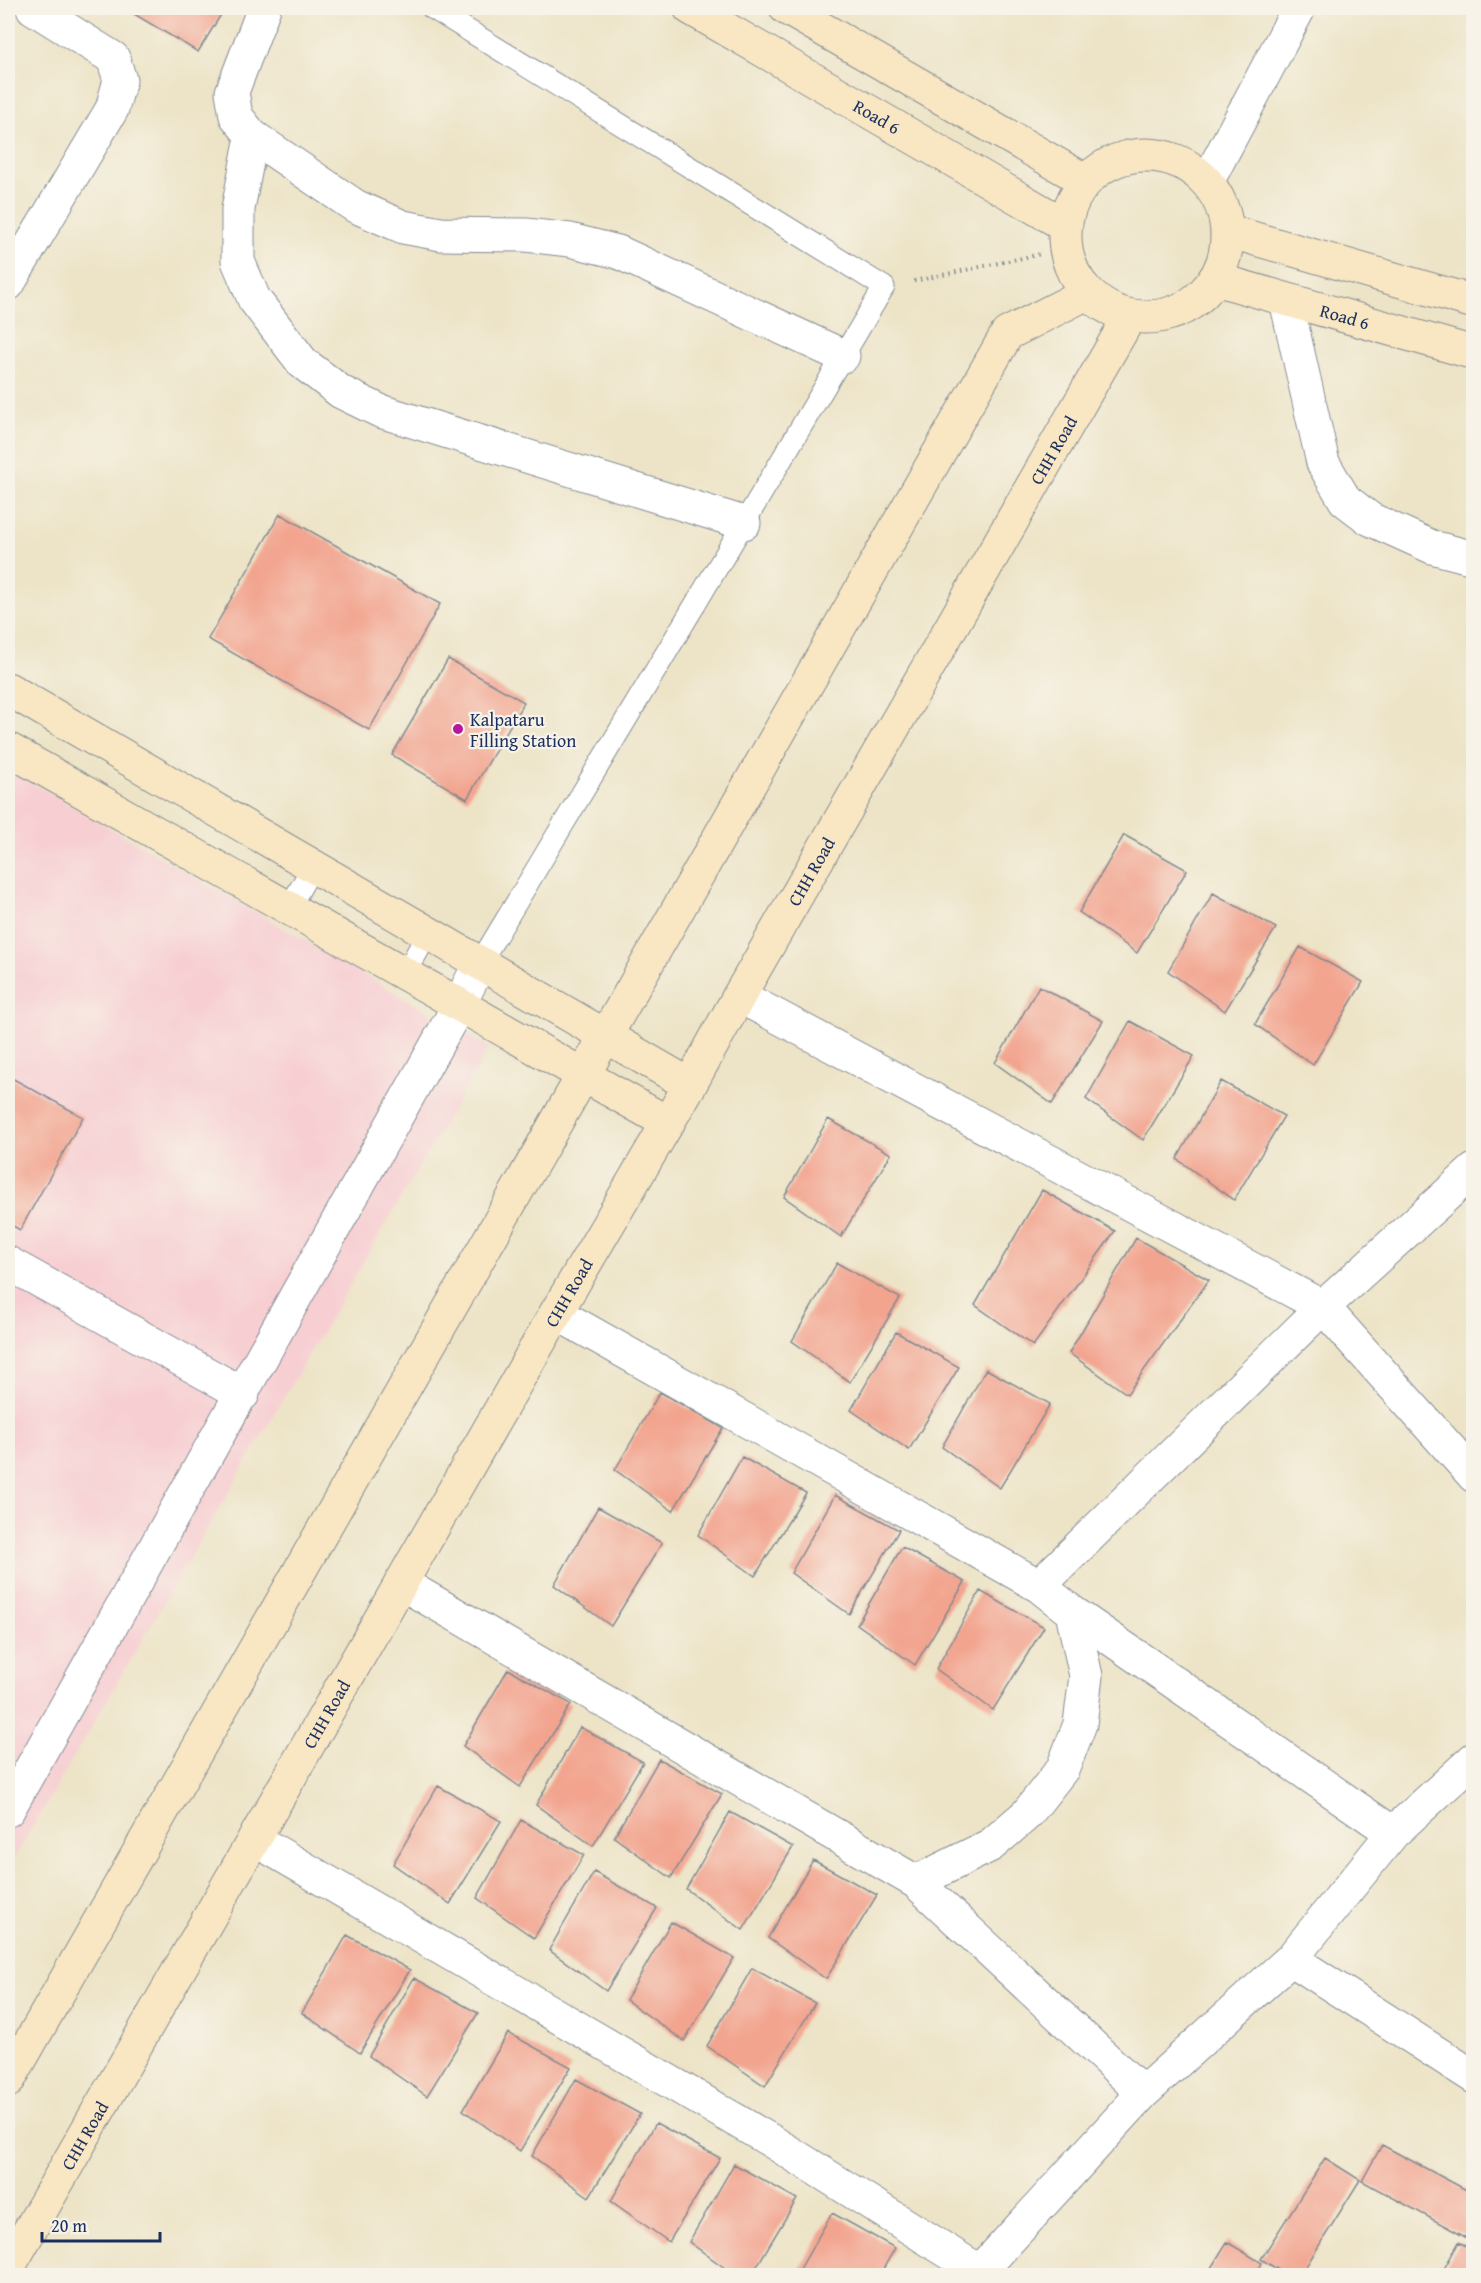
<svg xmlns="http://www.w3.org/2000/svg" width="1481" height="2283" viewBox="0 0 1481 2283" font-family="'Gentium Book Plus',serif">
  <style>
    .built { fill: #f7cfd3 }
    .building { fill: #f2a48f }
    .lines { fill: none; stroke-linecap: round; stroke-linejoin: round }
    .lane-casing { stroke: #848a92; stroke-width: 23 }
    .street-casing { stroke: #848a92; stroke-width: 35 }
    .secondary-casing { stroke: #848a92; stroke-width: 35 }
    .path { stroke: #848a92; stroke-width: 4; stroke-dasharray: 1.5 4.5; stroke-linecap: butt }
    .lane { stroke: #fff; stroke-width: 21 }
    .street { stroke: #fff; stroke-width: 33 }
    .secondary { stroke: #f9e7c3; stroke-width: 33 }
    .poi-dot { fill: #b5179e; stroke: #f7f3e8; stroke-width: 2 }
    .labels { text-anchor: middle; dominant-baseline: central; stroke-width: 4.5; stroke-linejoin: round; paint-order: stroke }
    .street-label { font-size: 18px; fill: #1b2f5e; stroke: #f7f3e8 }
    .poi-label { font-size: 18px; fill: #1b2f5e; stroke: #f7f3e8; text-anchor: start }
  </style>
  <rect width="100%" height="100%" fill="#f7f3e8"/>
  <filter id="ink" filterUnits="userSpaceOnUse"><feTurbulence type="fractalNoise" baseFrequency=".0167" numOctaves="2"/><feDisplacementMap in="SourceGraphic" scale="12" xChannelSelector="R" yChannelSelector="G"/><feConvolveMatrix kernelMatrix="1 2 1 2 8 2 1 2 1" color-interpolation-filters="sRGB"/></filter>
  <filter id="wash" filterUnits="userSpaceOnUse"><feTurbulence type="fractalNoise" baseFrequency=".008" numOctaves="4" result="noise"/><feDisplacementMap in="SourceGraphic" scale="24" xChannelSelector="R" yChannelSelector="G"/><feGaussianBlur stdDeviation="1.35" result="paint"/><feColorMatrix in="noise" values="0 0 0 0 0 0 0 0 0 0 0 0 0 0 0 0 0 1.4 0 .05"/><feComposite in="paint" operator="in"/></filter>
  <g filter="url(#wash)">
    <rect width="100%" height="100%" fill="#ede4c7"/>
    <path class="built" d="M8,769L489,1047L8,1869Z"/>
    <g id="blocks">
      <path class="building" d="M124,8H225L198,52Z
        M280,514L440,604L369,730L208,639Z
        M448,659L524,702L467,799L392,755Z
        M1124,835L1187,870L1137,953L1079,912Z
        M1213,893L1276,928L1225,1011L1168,971Z
        M1300,947L1363,982L1313,1065L1255,1024Z
        M1039,986L1103,1021L1052,1104L995,1063Z
        M1130,1021L1194,1056L1143,1140L1086,1099Z
        M8,1076L83,1117L20,1230L8,1223Z
        M1221,1081L1284,1116L1234,1200L1177,1159Z
        M828,1119L891,1154L841,1237L784,1197Z
        M1042,1190L1115,1231L1033,1346L975,1305Z
        M1136,1238L1209,1280L1127,1394L1069,1353Z
        M837,1263L900,1298L850,1382L792,1341Z
        M896,1332L959,1367L909,1450L851,1410Z
        M986,1369L1050,1404L1000,1488L942,1447Z
        M660,1392L723,1428L673,1511L615,1470Z
        M742,1457L806,1493L755,1576L698,1535Z
        M835,1495L899,1530L849,1614L791,1573Z
        M598,1507L662,1543L611,1626L554,1585Z
        M902,1547L965,1582L915,1665L857,1624Z
        M980,1591L1044,1627L993,1710L936,1669Z
        M508,1669L571,1704L520,1787L463,1746Z
        M580,1727L643,1762L593,1846L536,1805Z
        M659,1759L722,1794L671,1878L614,1837Z
        M438,1786L501,1821L450,1904L393,1864Z
        M730,1812L793,1847L743,1930L686,1889Z
        M521,1820L584,1855L534,1938L477,1898Z
        M813,1860L877,1895L826,1979L768,1938Z
        M594,1872L657,1908L606,1991L549,1950Z
        M671,1922L734,1958L684,2041L626,2000Z
        M347,1935L410,1970L360,2053L302,2013Z
        M752,1968L815,2003L765,2086L707,2046Z
        M414,1978L478,2013L427,2096L369,2056Z
        M508,2033L571,2067L520,2151L463,2110Z
        M576,2079L640,2114L589,2197L532,2156Z
        M656,2123L720,2158L669,2242L611,2201Z
        M1382,2145L1474,2194V2227L1467,2238L1362,2181Z
        M1325,2158L1360,2180L1300,2276H1288L1261,2259Z
        M734,2164L797,2199L751,2276H736L689,2242Z
        M832,2213L895,2248L879,2276H796Z
        M1227,2242L1262,2263L1255,2276H1206Z
        M1459,2242L1474,2250V2276H1440Z"/>
    </g>
  </g>
  <g filter="url(#ink)">
    <use href="#blocks" fill-opacity="0" stroke="#848a92" stroke-width="1.5"/>
    <g class="lines">
      <g class="lane-casing">
        <path id="lane" d="M432,8L884,287L744,523L480,963
          M289,908L313,866
          M405,974L428,933"/>
      </g>
      <g class="street-casing">
        <path id="street" d="M264,8L232,92L236,116L252,136L355,206L403,227L441,234L526,235L570,240L618,252L843,356
          M252,136L238,209V261L254,299L303,363L341,392L380,411L744,523
          M1207,182L1299,8
          M8,284L112,109L120,80L113,58L33,8
          M1286,300L1323,463L1345,500L1370,519L1432,547L1474,558
          M739,996L1323,1307L1474,1170
          M8,1263L243,1394
          M556,1313L1039,1586L1072,1612L1393,1833
          M401,1583L916,1882L1143,2093
          M1039,1586L1323,1307L1474,1476
          M8,1810L459,1005L480,963
          M254,1839L773,2142L979,2271
          M916,1882L991,1845L1027,1814L1063,1768L1080,1724L1086,1676L1072,1612
          M1291,1959L1474,2077
          M976,2276L1143,2093L1291,1959L1393,1833L1474,1759"/>
      </g>
      <g class="secondary-casing">
        <g id="secondary">
          <path id="s1" d="M690,8L1065,225"/>
          <path d="M786,8L1086,181"/>
          <circle cx="1146" cy="236" r="81"/>
          <path d="M1228,231L1474,302"/>
          <path id="s2" d="M1215,279L1474,353"/>
          <path d="M8,689L690,1085"/>
          <path d="M8,749L668,1123"/>
          <path d="M8,2081L1007,334L1087,293"/>
          <path id="s3" d="M8,2268L556,1313L690,1085L739,996L1130,316"/>
        </g>
      </g>
      <path class="path" d="M914,281L1041,254"/>
      <use href="#lane" class="lane"/>
      <use href="#street" class="street"/>
      <use href="#secondary" class="secondary"/>
    </g>
  </g>
  <circle class="poi-dot" cx="458" cy="729" r="6"/>
  <g class="labels">
    <g class="street-label">
      <text stroke="none"><textPath href="#s1" startOffset="216">Road 6</textPath></text>
      <text stroke="none"><textPath href="#s2" startOffset="135">Road 6</textPath></text>
      <text stroke="none"><textPath href="#s3" startOffset="2097">CHH Road</textPath></text>
      <text stroke="none"><textPath href="#s3" startOffset="1611">CHH Road</textPath></text>
      <text stroke="none"><textPath href="#s3" startOffset="1125">CHH Road</textPath></text>
      <text stroke="none"><textPath href="#s3" startOffset="639">CHH Road</textPath></text>
      <text stroke="none"><textPath href="#s3" startOffset="153">CHH Road</textPath></text>
    </g>
    <g class="poi-label">
      <text x="470" y="719">Kalpataru<tspan x="470" dy="21">Filling Station</tspan></text>
    </g>
  </g>
  <rect width="1481" height="2283" fill="none" stroke="#f7f3e8" stroke-width="30"/>
  <path d="M42 2232v9h118v-9" fill="none" stroke="#1b2f5e" stroke-width="3"/>
  <text x="51" y="2232" font-size="18" fill="#1b2f5e" stroke="#f7f3e8" stroke-width="4.5" paint-order="stroke">20 m</text>
</svg>
